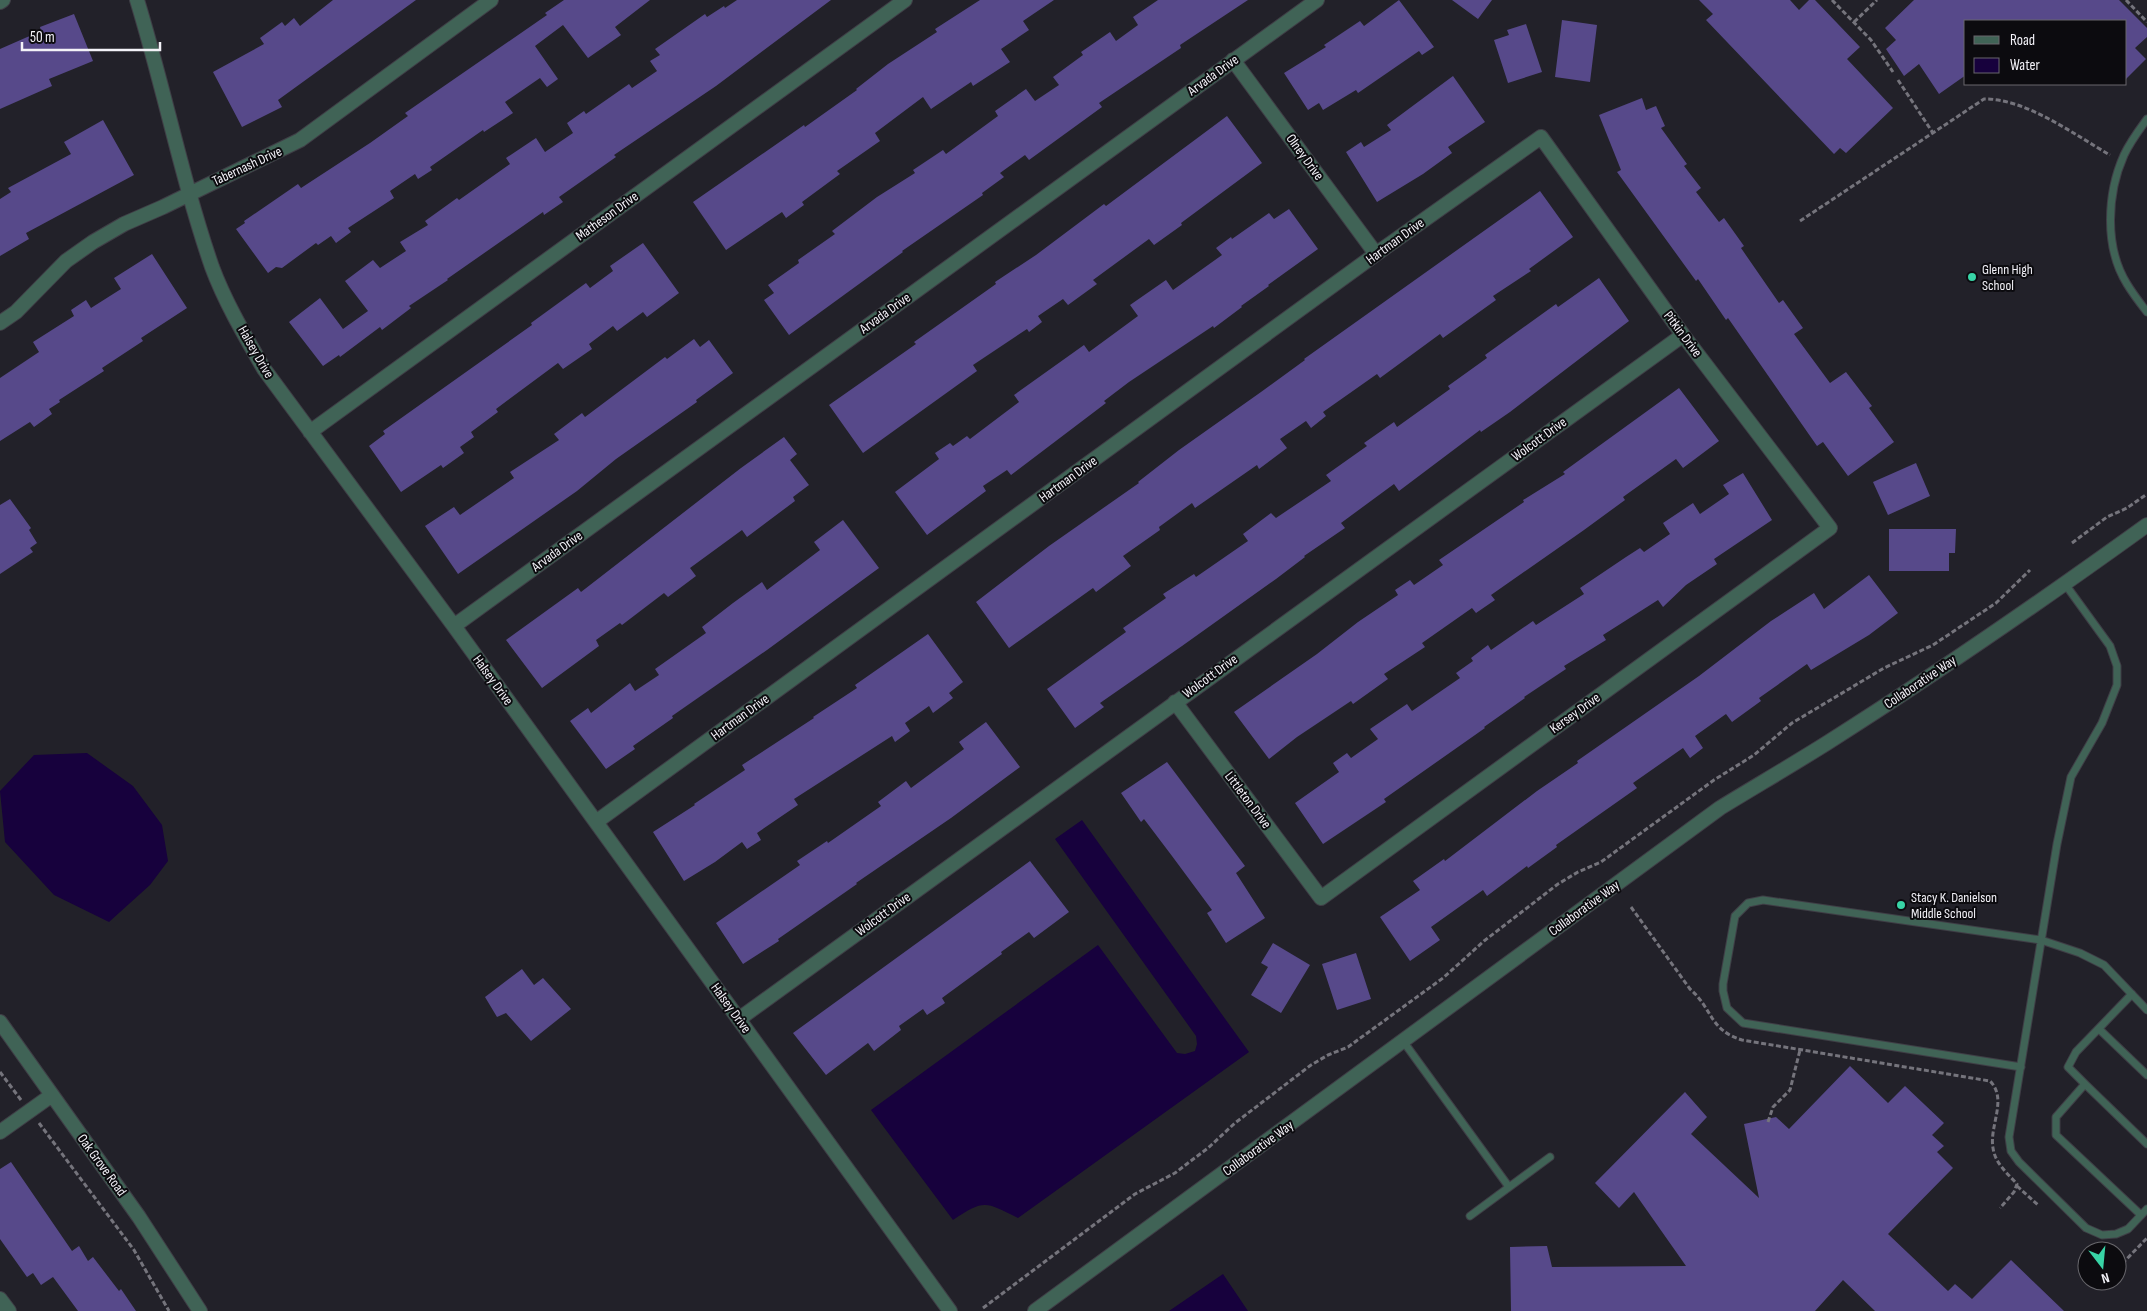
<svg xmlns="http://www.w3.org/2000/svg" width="2147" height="1311" viewBox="0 0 2147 1311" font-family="'Sofia Sans Condensed',sans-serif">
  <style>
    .water { fill: #17013d }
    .building { fill: #57498a }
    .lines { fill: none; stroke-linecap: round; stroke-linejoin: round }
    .lane-casing { stroke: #3f3e46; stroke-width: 9 }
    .street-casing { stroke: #3f3e46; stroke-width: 16 }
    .path { stroke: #75747c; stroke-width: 3; stroke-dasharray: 5 2.5; stroke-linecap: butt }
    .lane { stroke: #406356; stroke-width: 7 }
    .street { stroke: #406356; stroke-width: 14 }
    .poi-dot { fill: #38d4a6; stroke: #0c0b0f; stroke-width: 2 }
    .labels { text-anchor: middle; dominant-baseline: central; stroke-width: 4; stroke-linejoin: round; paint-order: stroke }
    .street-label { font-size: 14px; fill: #f3f2f8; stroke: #0c0b0f }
    .poi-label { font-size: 14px; fill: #f3f2f8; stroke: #0c0b0f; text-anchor: start }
  </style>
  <rect width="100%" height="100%" fill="#222129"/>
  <path class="water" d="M87,753L133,786L162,825L168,861L150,885L109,922L54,895L5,842L0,791L34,755Z
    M1082,820L1249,1052L1018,1218C985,1202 985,1199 953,1220L871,1110L1098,945L1177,1053L1185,1054L1195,1051L1197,1044L1196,1036L1055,839Z
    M1223,1274L1248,1311H1169Z"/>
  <path class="building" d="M333,0H416L278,100L282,107L242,127L213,72L264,44L260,38L282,22L285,26L294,18L300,26Z
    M564,0H650L615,27L621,35L588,58L563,25L535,46L558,79L547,87L540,78L505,102L513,113L484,132L483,130L430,167L432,170L418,179L415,174L390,191L394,198L348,228L351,232L336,243L331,236L318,245L316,243L282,268L276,267L268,273L236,229L245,223L244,221L298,184L301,188L370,143L408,116L405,113L547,15L545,13Z
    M737,0H831L716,86L614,155L616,157L559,197L563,202L544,215L543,212L447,279L448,280L409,306L411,308L382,330L380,327L340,357L339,355L323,366L289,322L320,298L343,329L368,311L345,281L373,260L380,268L406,251L400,242L428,225L425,221L457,198L459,200L510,164L506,158L536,138L545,152L573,133L567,123L584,111L586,114L629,84L632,88L657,71L650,61L660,55L655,49L705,14L707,17L724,6L725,8Z
    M980,0H1054L1023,21L1029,30L1001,49L1010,62L973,86L971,82L931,109L923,97L875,133L880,141L837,171L840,174L802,202L804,205L786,218L782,212L726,250L693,202L804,125L805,127L857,90L856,89L888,64L937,32L935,29Z
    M1158,0H1248L1180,45L1181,48L1099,103L1102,107L1029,160L1025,155L1000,173L1004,177L982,193L983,195L902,251L903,252L789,335L764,300L774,293L768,285L799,263L798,260L835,234L832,231L877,197L915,173L913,170L943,150L946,154L998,116L995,111L1026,89L1035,101L1059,85L1053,77L1083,55L1081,52L1110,32L1116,41L1138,25L1133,17Z
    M1399,0L1434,47L1422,55L1419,51L1358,93L1356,90L1323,110L1319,103L1308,110L1284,73L1326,47L1324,45L1360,21L1364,26Z
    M1452,0H1492L1478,19Z
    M1699,0H1790L1799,10L1809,0H1815L1860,47L1847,59L1893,108L1846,153L1840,148L1834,154L1706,20L1713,14Z
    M1914,0H2119L2147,28V37L2135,48L2146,59L2126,79V21H1966V75L1939,94L1919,64L1904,76L1886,49L1896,40L1885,28Z
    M74,14L93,61L49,79L52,86L0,109V49L41,31L40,27Z
    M1562,20L1597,25L1590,82L1555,77Z
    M1526,24L1542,72L1508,83L1494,40L1509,35L1507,30Z
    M1453,76L1485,122L1448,147L1452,153L1423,174L1377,202L1346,152L1361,142L1364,147L1391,130L1387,125Z
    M1642,98L1646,110L1656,106L1665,126L1661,128L1687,164L1684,166L1701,188L1696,192L1719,222L1724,218L1744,246L1741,248L1779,303L1783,300L1803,328L1794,334L1830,383L1846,372L1872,406L1869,408L1894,442L1848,476L1823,442L1817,446L1728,318L1726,320L1698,279L1696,281L1617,172L1621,170L1599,115Z
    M1227,116L1262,163L1181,223L1182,225L1154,245L1149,239L1093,280L1097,284L1068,305L1063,299L1038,316L1042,322L1029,332L1027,329L973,365L977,371L863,453L829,405L916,344L914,342L996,284L995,282L1036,255L1104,204L1106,206Z
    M103,120L134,175L26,233L29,239L0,256V199L11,192L8,188L71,154L64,142Z
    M1540,191L1573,237L1529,269L1531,271L1493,296L1496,300L1443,338L1440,334L1380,378L1377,374L1323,412L1326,416L1311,428L1306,421L1280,439L1287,448L1259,469L1257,465L1195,508L1192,503L1159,527L1160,530L1123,556L1131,566L1096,592L1093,588L1009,648L976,602L1049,546L1139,483L1138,482L1179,450L1261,392L1305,360L1304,359Z
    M1289,209L1318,249L1268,285L1269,286L1241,306L1242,307L1214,328L1213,326L1129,382L1104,401L1106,403L1011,475L1007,470L983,486L986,491L927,535L895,492L939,459L935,453L950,443L953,446L967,436L970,439L1019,402L1014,395L1084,345L1089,352L1138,316L1130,305L1166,280L1173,290L1222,255L1216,248L1231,237L1232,239L1269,213L1274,219Z
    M643,243L679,293L647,317L643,312L617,331L613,326L589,344L592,349L563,369L558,363L496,409L498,412L471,432L474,437L460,447L464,453L443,468L441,465L401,492L369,446L385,434L383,431L532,325L531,323L586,283L590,288L613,271L610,266Z
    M152,254L187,308L141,338L143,341L102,368L104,371L59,400L60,402L49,409L52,414L34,427L30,422L0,441V378L39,352L33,342L74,316L71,310L86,300L91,308L121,289L114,278Z
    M1599,278L1629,321L1510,412L1481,432L1480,430L1399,491L1394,484L1341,523L1345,528L1304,556L1305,557L1276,579L1182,646L1100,703L1104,707L1075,728L1047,689L1126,632L1123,628L1166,598L1163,594L1194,574L1196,577L1248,541L1243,534L1271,513L1276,518L1331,481L1326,475L1367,446L1364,443L1394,422L1397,427L1450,389L1448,386L1487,358L1485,355L1556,304L1558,307Z
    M694,339L700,347L709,340L733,373L696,400L697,402L616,459L577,491L458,574L425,526L454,507L460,515L514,478L510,472L559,440L554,434L582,413L585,417L665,357L667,359Z
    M1679,388L1719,441L1683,468L1676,459L1623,497L1625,500L1584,530L1491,595L1495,600L1476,613L1472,608L1422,643L1425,647L1384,674L1388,679L1353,704L1351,701L1297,737L1269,759L1234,712L1317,654L1358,622L1398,595L1395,590L1410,580L1414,585L1443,565L1439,560L1524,502L1523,500L1565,474L1563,472Z
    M784,437L797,454L790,460L809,485L793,497L795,501L747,537L742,530L690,568L696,576L668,597L664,593L622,625L620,623L596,640L599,646L542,688L506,640L578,588L581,592L741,468Z
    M1916,463L1930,496L1888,515L1873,482Z
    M1743,473L1772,520L1714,559L1717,564L1686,585L1663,607L1658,600L1603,635L1606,640L1564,666L1566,669L1524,697L1525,698L1484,727L1485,728L1384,799L1386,802L1323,844L1295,803L1339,772L1333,763L1347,753L1351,758L1378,739L1370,729L1407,704L1412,711L1460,678L1456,673L1473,661L1471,658L1488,645L1491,650L1533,621L1536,625L1584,594L1580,588L1626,557L1640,548L1644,552L1670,534L1663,523L1693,503L1700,514L1729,494L1723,485Z
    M10,499L31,528L29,530L37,543L30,548L33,552L0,574V505Z
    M843,520L879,568L767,650L672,716L673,718L633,746L635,749L606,769L570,721L588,708L591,713L630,683L635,691L659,675L655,669L706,633L702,627L733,603L762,582L767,590L820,550L814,542Z
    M1889,529H1956L1955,553H1949V571H1889Z
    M1869,575L1898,613L1869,635L1811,670L1807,664L1759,698L1761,701L1732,722L1726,714L1695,736L1703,748L1690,758L1683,748L1633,783L1637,788L1556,845L1557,847L1528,868L1527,866L1487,896L1483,890L1431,927L1440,940L1410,961L1380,917L1420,890L1413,881L1444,859L1445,861L1537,791L1578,763L1577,761L1699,676L1771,621L1814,593L1824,609Z
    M928,634L963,682L949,693L953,698L933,713L929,706L905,723L910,731L895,742L892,736L794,799L798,805L757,833L761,840L747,849L742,842L715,862L684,881L653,832L695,805L694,804L745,770L742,765L814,718L813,717L857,688L855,685Z
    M986,722L1020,767L951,818L856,883L857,884L778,939L779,941L743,964L716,923L800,865L797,861L827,841L828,843L881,806L878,802L906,781L911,788L964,749L959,742Z
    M1167,762L1245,866L1236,873L1265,918L1226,943L1207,913L1212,910L1172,856L1144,819L1141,822L1121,793Z
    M1030,861L1069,912L1034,938L1029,932L1001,952L1002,954L942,998L945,1003L927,1015L923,1009L899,1026L901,1030L874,1051L868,1043L826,1075L793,1033Z
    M1273,943L1310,965L1281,1013L1251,995L1268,967L1261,963Z
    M1356,953L1371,999L1337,1010L1322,964Z
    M522,969L534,985L543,978L571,1009L531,1041L506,1013L497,1017L485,997Z
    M1850,1066L1888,1103L1905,1086L1944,1123L1932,1135L1944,1146L1937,1152L1953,1168L1888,1234L1948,1291L1955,1284L1972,1299L2011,1260L2064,1311H1875L1843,1280L1815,1311H1511L1510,1247L1547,1246L1552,1267L1686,1266L1634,1192L1619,1208L1595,1183L1685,1092L1707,1117L1691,1134L1759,1198L1744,1124L1776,1117L1789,1129Z
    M11,1162L72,1251L79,1246L88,1261L93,1257L119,1291L121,1289L136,1311H78L53,1277L41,1285L33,1273L27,1277L0,1239V1169Z"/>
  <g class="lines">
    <g class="lane-casing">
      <path id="lane" d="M2147,119C2139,130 2130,142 2124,155C2107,193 2104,247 2127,284C2133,294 2140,303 2147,312
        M2065,584L2110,646L2117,666V685L2102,723L2071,777L2057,844L2009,1137L2011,1151L2019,1162L2086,1228L2102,1235L2116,1234L2128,1229L2147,1209
        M2132,994L2076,1052L2068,1067L2085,1084L2056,1117V1135L2141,1215
        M2099,1029L2147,1075
        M1403,1041L1509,1187
        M2021,1067L1743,1023L1727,1008L1723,991V984L1735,916L1748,903L1763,900L2041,940L2080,953L2104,965L2147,1010
        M2085,1084L2147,1144
        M1470,1216L1550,1157"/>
    </g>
    <g class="street-casing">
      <path id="street" d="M137,0C164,88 182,180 212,267C225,302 245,336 264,369L454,626L950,1311
        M0,2L3,0
        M1233,60L1376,254
        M0,323L16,312L66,261L93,242L124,224L163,207L300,140L491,0
        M310,432L905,0
        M454,626L1317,0
        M596,822L1376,254L1541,137L1683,335L1830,528L1321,898L1175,702
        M739,1019L1683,335
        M0,1022L139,1217L200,1311
        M0,1132L52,1095
        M0,1299L9,1311
        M1035,1311L1720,808C1756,786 1792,765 1827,743C1936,674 2043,600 2147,525"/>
    </g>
    <path class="path" d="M1832,0L1871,40L1893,72
      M2126,0L2147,22
      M1854,22L1877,0
      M1898,80L1933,133
      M1800,221L1984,99C2025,98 2075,135 2110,155
      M2072,543L2107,517L2127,508L2147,494
      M1631,907L1690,989C1713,1009 1709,1030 1742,1040L1990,1081C2008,1099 1989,1126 1993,1148C1995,1163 2007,1173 2017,1184L2014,1192L2000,1208
      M0,1072L21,1100
      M1768,1122L1773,1107L1790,1090L1800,1050
      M39,1123L134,1250L169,1311
      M2017,1186L2038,1205
      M2117,1269L2147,1238
      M983,1308L1135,1194L1175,1173L1192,1160L1208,1148L1235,1123L1311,1065L1328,1055L1348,1047L1443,978L1484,941L1558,884L1578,872L1601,862L1714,780L1754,755L1792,723L1884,668L1933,645L1996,603L2030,570"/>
    <use href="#lane" class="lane"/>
    <use href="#street" class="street"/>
  </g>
  <g class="poi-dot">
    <circle cx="1972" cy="277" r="5"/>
    <circle cx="1901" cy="905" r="5"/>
  </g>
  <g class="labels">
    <g class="street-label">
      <text transform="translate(1213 75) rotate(-36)">Arvada Drive</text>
      <text transform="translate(1305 157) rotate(54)">Olney Drive</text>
      <text transform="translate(247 166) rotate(-25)">Tabernash Drive</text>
      <text transform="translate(607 216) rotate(-36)">Matheson Drive</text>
      <text transform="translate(1395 241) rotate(-36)">Hartman Drive</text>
      <text transform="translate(885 313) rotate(-36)">Arvada Drive</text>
      <text transform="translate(1683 334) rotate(53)">Pitkin Drive</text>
      <text transform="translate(256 352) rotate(60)">Halsey Drive</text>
      <text transform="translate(1539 439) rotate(-36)">Wolcott Drive</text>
      <text transform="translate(1068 479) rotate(-36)">Hartman Drive</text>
      <text transform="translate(557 551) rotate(-36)">Arvada Drive</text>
      <text transform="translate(1210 676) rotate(-36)">Wolcott Drive</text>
      <text transform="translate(493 680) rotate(54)">Halsey Drive</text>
      <text transform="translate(1920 682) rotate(-34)">Collaborative Way</text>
      <text transform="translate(1575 713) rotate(-36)">Kersey Drive</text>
      <text transform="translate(740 717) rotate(-36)">Hartman Drive</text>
      <text transform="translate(1248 800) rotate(53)">Littleton Drive</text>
      <text transform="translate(1584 908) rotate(-36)">Collaborative Way</text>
      <text transform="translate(883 914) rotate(-36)">Wolcott Drive</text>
      <text transform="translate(731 1008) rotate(54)">Halsey Drive</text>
      <text transform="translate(1258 1148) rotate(-36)">Collaborative Way</text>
      <text transform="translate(102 1165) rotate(54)">Oak Grove Road</text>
    </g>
    <g class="poi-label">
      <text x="1982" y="269">Glenn High<tspan x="1982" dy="16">School</tspan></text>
      <text x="1911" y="897">Stacy K. Danielson<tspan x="1911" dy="16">Middle School</tspan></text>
    </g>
  </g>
  <rect x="1964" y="20" width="162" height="65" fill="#0c0b0f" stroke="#68676c"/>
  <rect x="1974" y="36" width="25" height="8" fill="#406356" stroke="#68676c"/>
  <text x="2010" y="45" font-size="15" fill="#f3f2f8">Road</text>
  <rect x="1974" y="58" width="25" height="15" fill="#17013d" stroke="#68676c"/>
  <text x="2010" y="70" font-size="15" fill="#f3f2f8">Water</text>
  <g transform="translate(2102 1266) rotate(164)"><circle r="24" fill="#0c0b0f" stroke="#68676c"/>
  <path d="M0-4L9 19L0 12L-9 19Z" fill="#38d4a6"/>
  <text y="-8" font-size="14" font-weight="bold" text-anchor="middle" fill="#f3f2f8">N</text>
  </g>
  <path d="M22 42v8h138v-8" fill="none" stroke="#f3f2f8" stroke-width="2.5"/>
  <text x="30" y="42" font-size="15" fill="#f3f2f8" stroke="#0c0b0f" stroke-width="4" paint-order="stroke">50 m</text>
</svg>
